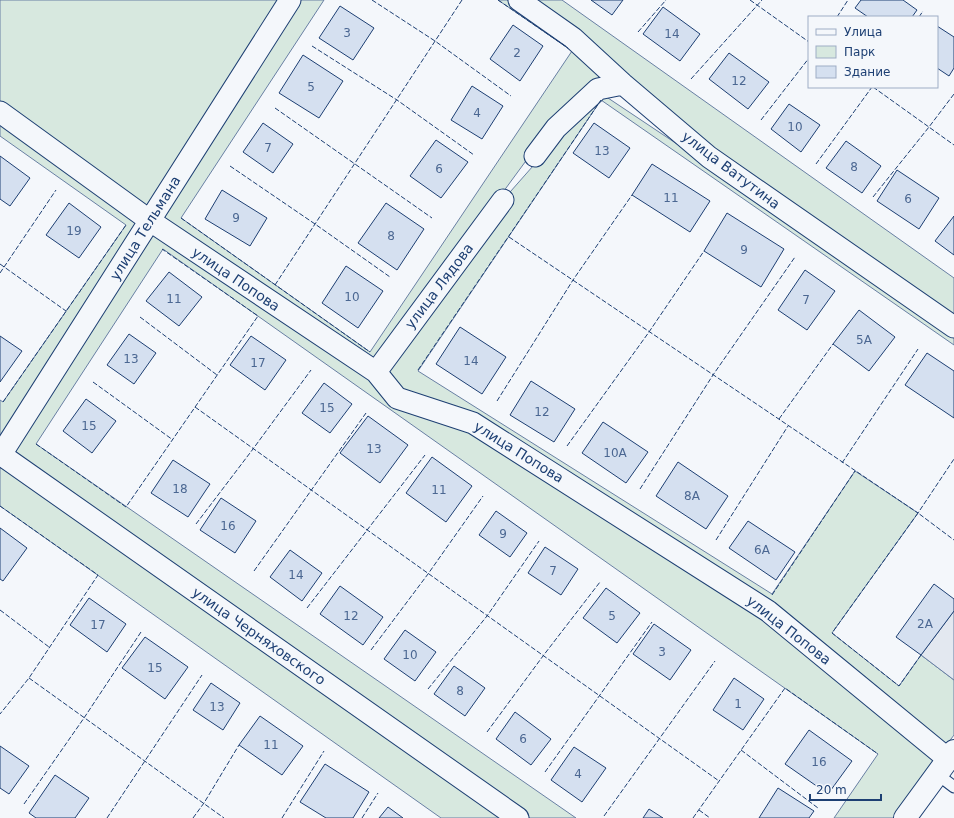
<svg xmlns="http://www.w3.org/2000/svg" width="954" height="818" viewBox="0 0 954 818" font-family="'DejaVu Sans',sans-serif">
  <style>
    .green { fill: #d7e8df; stroke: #687fa3 }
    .parking { fill: #e3e8f0; stroke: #687fa3 }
    .building { fill: #d5e0f0; stroke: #1d3f73 }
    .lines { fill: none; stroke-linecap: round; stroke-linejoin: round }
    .service-casing { stroke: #1d3f73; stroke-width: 13 }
    .minor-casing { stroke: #1d3f73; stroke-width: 23 }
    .tertiary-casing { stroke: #1d3f73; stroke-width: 24 }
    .service { stroke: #f4f7fb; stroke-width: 11 }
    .minor { stroke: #f4f7fb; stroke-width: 21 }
    .tertiary { stroke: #f4f7fb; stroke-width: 22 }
    .fence { stroke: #1d3f73; stroke-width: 1; stroke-dasharray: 5 2; stroke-linecap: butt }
    .labels { text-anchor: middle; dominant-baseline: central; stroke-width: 3; stroke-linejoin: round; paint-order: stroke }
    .number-label { font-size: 12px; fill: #4b6792 }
    .street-label { font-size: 14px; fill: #1d3f73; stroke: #f4f7fb }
  </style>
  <rect width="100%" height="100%" fill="#f4f7fb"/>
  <path class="green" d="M0,0H281L154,201L146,207L0,105Z
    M295,0H324L181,218L370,352L572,51L498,0H507L572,46L604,76L553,124L379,361L373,363L169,224L164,217Z
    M534,0H562L954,278V318L716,153Z
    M602,94L704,162L954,336V345L601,100L418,371L772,594L855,471L918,513L832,633L899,686L921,655L954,680V735L948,743L943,744L773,606L399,393L385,376L503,200L563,132Z
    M0,120L137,220L138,227L0,440V400L3,402L126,225L0,136Z
    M153,232L372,376L470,429L762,615L932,757L933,766L895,818H834L878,754L163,249L36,444L576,818H530L305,657L15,455L13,444Z
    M0,468H11L509,818H441L0,506Z"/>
  <path class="parking" d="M954,611V680L921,655Z"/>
  <path class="building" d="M591,0H623L612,15Z
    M861,0H903L917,10L912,17H868L855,8Z
    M340,6L374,28L353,60L319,38Z
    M663,7L700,34L680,61L643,34Z
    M513,25L543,46L520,81L490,59Z
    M937,26L954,37V68L949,76L937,68Z
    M729,53L769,82L748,109L709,79Z
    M303,55L343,81L319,118L279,93Z
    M472,86L503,106L482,139L451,120Z
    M789,104L820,125L801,152L771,129Z
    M263,123L293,144L273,173L243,152Z
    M594,123L630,148L609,178L573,153Z
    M436,140L468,162L441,198L410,176Z
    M846,141L881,166L862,193L826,168Z
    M0,156L30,178L10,206L0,199Z
    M652,164L710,201L690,232L632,195Z
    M897,170L939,198L919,229L877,201Z
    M222,190L267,218L250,246L205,219Z
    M69,203L101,227L79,258L46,235Z
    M386,203L424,229L397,270L358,243Z
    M727,213L784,249L761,287L704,251Z
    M954,216V255L935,241Z
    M346,266L383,291L358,328L322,303Z
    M805,270L835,291L807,330L778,310Z
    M169,272L202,297L179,326L146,301Z
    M859,310L895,337L869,371L833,344Z
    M460,327L506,357L482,394L436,364Z
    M129,334L156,353L134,384L107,365Z
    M0,336L22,351L0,382Z
    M251,336L286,360L265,390L230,365Z
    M927,353L954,371V418L905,385Z
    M531,381L575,409L554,442L510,415Z
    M324,383L352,404L330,433L302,413Z
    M86,399L116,421L92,453L63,431Z
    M368,416L408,445L380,483L340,453Z
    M603,422L648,452L626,483L582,453Z
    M432,457L472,486L446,522L406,493Z
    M173,460L210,484L188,517L151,493Z
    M678,462L728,496L706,529L656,496Z
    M221,498L256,521L235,553L200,530Z
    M496,511L527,533L510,557L479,535Z
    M748,521L795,552L776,580L729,548Z
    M0,528L27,548L3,581L0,579Z
    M545,547L578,569L561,595L528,573Z
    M290,550L322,573L302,601L270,577Z
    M934,584L954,599V611L921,655L896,637Z
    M340,586L383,617L363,645L320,614Z
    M606,588L640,613L617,643L583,618Z
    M89,598L126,624L107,652L70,625Z
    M654,624L691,650L670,680L633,654Z
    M405,630L436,652L415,681L384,659Z
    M145,637L188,667L165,699L122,668Z
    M454,666L485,688L465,716L434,694Z
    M734,678L764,699L743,730L713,710Z
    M211,683L240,703L223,730L193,710Z
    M515,712L551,739L531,765L496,739Z
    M260,716L303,746L282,775L239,745Z
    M809,730L852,761L828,794L785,764Z
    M0,746L29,766L9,794L0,788Z
    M574,747L606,768L582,802L551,780Z
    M325,764L369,792L353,818H326L300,802Z
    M55,775L89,798L75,818H36L29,813Z
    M778,788L814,811L809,818H759Z
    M388,807L403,818H379Z
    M649,809L663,818H643Z"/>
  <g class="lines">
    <g class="service-casing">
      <path id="service" d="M937,774L954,787"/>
    </g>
    <g class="minor-casing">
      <path id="minor" d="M519,0L573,38L623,84L709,157L954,327
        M0,112L149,220L376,372L397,398L473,423L768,611L948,759
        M535,156L556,128L598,89L623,84
        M376,372L503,200
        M0,454L518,818
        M0,456L290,0"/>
    </g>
    <g class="tertiary-casing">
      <path id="tertiary" d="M905,818L954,751"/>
    </g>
    <use href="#service" class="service"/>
    <use href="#minor" class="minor"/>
    <use href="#tertiary" class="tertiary"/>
    <path class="fence" d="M372,0L435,41L511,96
      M498,0L568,48
      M750,0L809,42
      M837,17L848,0
      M919,17L923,11
      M638,32L666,0
      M312,46L397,100L474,155
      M691,79L762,0
      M873,87L954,145
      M275,108L432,218
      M761,120L809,58
      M816,164L872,87
      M230,166L315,224L390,277
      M873,197L929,127L954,94
      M181,218L370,352
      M509,237L918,513L954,459
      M0,264L66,311
      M0,273L56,190
      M275,285L462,0
      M140,317L217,375
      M418,370L601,100
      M93,382L173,440
      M497,401L573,280L632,195
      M3,402L126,225
      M195,407L719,781
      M779,419L833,344
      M36,444L126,507L258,316L162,249
      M567,446L649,332L704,251
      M842,463L918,349
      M640,489L713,375L795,257
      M0,506L98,575L29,678L0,714
      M196,524L253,449L311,370
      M716,540L788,426
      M254,571L366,413
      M772,595L855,471
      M307,608L425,455
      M0,610L49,647
      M371,650L428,574L483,496
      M921,655L899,686L832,633L918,513L954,540
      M29,678L224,818
      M428,689L487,616L539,541
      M487,732L543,656L600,582
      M741,750L818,808
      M545,772L652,622
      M24,804L84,718L141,632
      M699,810L710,818
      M604,816L715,661
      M107,818L202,675
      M193,818L204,803L239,745
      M282,818L324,751
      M362,818L378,793
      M693,818L785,688L878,754"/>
  </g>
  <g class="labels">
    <g class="number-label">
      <text x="347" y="33">3</text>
      <text x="672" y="34">14</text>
      <text x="517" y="53">2</text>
      <text x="739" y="81">12</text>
      <text x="311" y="87">5</text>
      <text x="477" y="113">4</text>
      <text x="795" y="127">10</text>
      <text x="268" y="148">7</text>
      <text x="602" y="151">13</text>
      <text x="854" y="167">8</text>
      <text x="439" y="169">6</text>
      <text x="671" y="198">11</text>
      <text x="908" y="199">6</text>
      <text x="236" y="218">9</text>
      <text x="74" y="231">19</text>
      <text x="391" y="236">8</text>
      <text x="744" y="250">9</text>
      <text x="352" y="297">10</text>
      <text x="174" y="299">11</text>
      <text x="806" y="300">7</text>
      <text x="864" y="340">5А</text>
      <text x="131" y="359">13</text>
      <text x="471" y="361">14</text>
      <text x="258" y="363">17</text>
      <text x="327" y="408">15</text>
      <text x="542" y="412">12</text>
      <text x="89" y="426">15</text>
      <text x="374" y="449">13</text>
      <text x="615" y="453">10А</text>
      <text x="180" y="489">18</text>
      <text x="439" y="490">11</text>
      <text x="692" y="496">8А</text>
      <text x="228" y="526">16</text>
      <text x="503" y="534">9</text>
      <text x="762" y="550">6А</text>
      <text x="553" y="571">7</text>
      <text x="296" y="575">14</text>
      <text x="351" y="616">12</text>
      <text x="612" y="616">5</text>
      <text x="925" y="624">2А</text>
      <text x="98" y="625">17</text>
      <text x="662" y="652">3</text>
      <text x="410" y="655">10</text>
      <text x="155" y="668">15</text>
      <text x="460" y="691">8</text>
      <text x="738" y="704">1</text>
      <text x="217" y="707">13</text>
      <text x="523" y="739">6</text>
      <text x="271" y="745">11</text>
      <text x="819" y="762">16</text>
      <text x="578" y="774">4</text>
    </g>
    <g class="street-label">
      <text transform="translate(731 170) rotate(37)">улица Ватутина</text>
      <text transform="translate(145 228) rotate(-58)">улица Тельмана</text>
      <text transform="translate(236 279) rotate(34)">улица Попова</text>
      <text transform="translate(439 286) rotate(-53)">улица Лядова</text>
      <text transform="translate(519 452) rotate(32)">улица Попова</text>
      <text transform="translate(789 630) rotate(38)">улица Попова</text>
      <text transform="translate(259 636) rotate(35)">улица Черняховского</text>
    </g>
  </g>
  <rect x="808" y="16" width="130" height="72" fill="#f4f7fb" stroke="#9eadc5"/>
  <rect x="816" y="29" width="20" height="6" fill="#f4f7fb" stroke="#9eadc5"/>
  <text x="844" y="36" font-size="12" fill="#1d3f73">Улица</text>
  <rect x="816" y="46" width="20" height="12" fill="#d7e8df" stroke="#9eadc5"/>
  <text x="844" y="56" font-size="12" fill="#1d3f73">Парк</text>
  <rect x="816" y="66" width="20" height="12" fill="#d5e0f0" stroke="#9eadc5"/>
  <text x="844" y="76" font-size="12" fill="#1d3f73">Здание</text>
  <path d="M810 794v6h71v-6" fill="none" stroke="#1d3f73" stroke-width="2"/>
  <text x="816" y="794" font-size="12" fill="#1d3f73" stroke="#f4f7fb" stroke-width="3" paint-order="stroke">20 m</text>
</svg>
